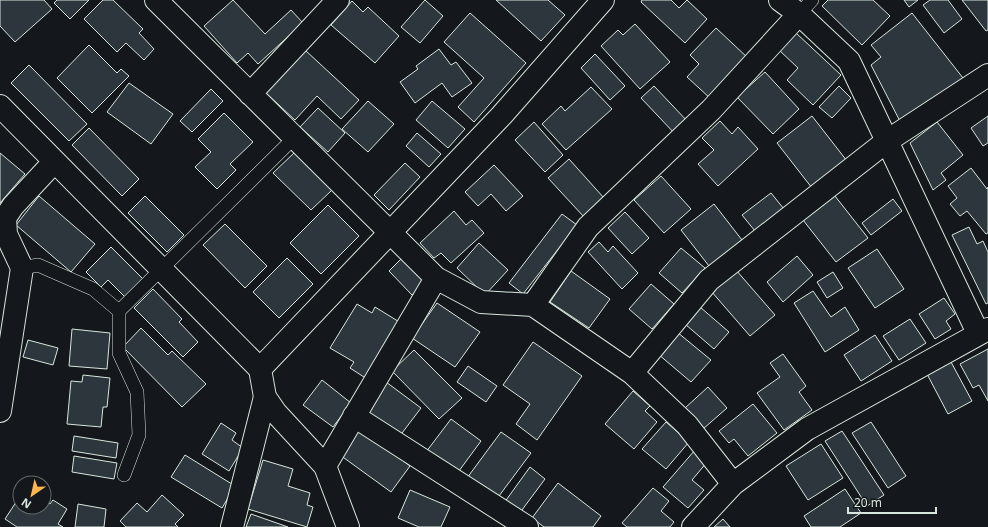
<svg xmlns="http://www.w3.org/2000/svg" width="988" height="527" viewBox="0 0 988 527" font-family="'Noto Sans',sans-serif">
  <style>
    .building { fill: #2c363c; stroke: #d8e6dc }
    .lines { fill: none; stroke-linecap: round; stroke-linejoin: round }
    .service-casing { stroke: #d8e6dc; stroke-width: 14 }
    .minor-casing { stroke: #d8e6dc; stroke-width: 24 }
    .tertiary-casing { stroke: #d8e6dc; stroke-width: 24 }
    .service { stroke: #14181c; stroke-width: 13 }
    .minor { stroke: #14181c; stroke-width: 22 }
    .tertiary { stroke: #14181c; stroke-width: 22 }
  </style>
  <rect width="100%" height="100%" fill="#14181c"/>
  <path class="building" d="M0,0H44L52,9L15,42L0,26Z
    M57,0H89L70,19L54,3Z
    M103,0H113L143,29L139,33L154,49L144,60L126,43L117,52L84,19Z
    M233,0L265,34L291,10L303,23L258,64L248,53L237,63L204,26Z
    M425,0L443,16L420,43L401,27Z
    M496,0H548L565,15L541,41Z
    M642,0H671L679,8L687,0L707,19L685,43L641,2Z
    M828,0H873L890,16L862,45L822,6Z
    M904,0H918L909,7Z
    M930,0H948L962,19L944,33L923,5Z
    M962,0H988V30L986,31Z
    M352,1L363,12L368,7L399,36L375,63L331,25Z
    M470,13L526,63L474,122L458,107L484,78L444,42Z
    M912,13L963,78L902,125L871,65L881,57L871,45Z
    M635,24L670,62L640,89L601,46L618,30L623,35Z
    M716,28L749,59L711,99L687,77L699,64L690,55Z
    M796,33L841,75L813,105L787,80L798,68L779,50Z
    M89,45L117,73L121,69L129,76L92,113L57,78Z
    M439,49L451,65L456,62L472,83L452,97L442,83L415,103L400,82L418,69L416,66Z
    M305,50L359,100L341,119L317,96L295,120L265,92Z
    M595,54L625,86L610,100L581,68Z
    M29,65L87,124L69,141L11,83Z
    M765,72L799,109L773,134L737,97Z
    M129,83L173,114L151,144L107,112Z
    M654,86L689,123L676,135L641,98Z
    M839,86L851,98L832,118L819,107Z
    M591,87L612,109L566,150L542,124L561,106L565,111Z
    M211,89L223,101L192,132L180,121Z
    M368,101L394,124L368,152L342,129Z
    M432,101L465,129L448,148L416,120Z
    M318,108L345,133L328,152L300,127Z
    M224,113L253,142L230,164L236,170L217,189L195,167L211,152L198,139Z
    M812,116L847,161L812,188L777,143Z
    M988,116V143L983,146L971,128Z
    M720,121L732,134L738,127L758,149L718,186L698,164L714,150L702,138Z
    M534,122L563,155L545,172L515,140Z
    M937,122L963,155L941,173L946,180L933,190L910,143Z
    M89,128L139,179L122,196L72,145Z
    M417,133L441,154L429,167L406,146Z
    M0,153L25,174L0,203Z
    M294,153L332,190L311,210L273,173Z
    M569,159L604,198L584,217L548,178Z
    M405,163L420,177L389,210L374,195Z
    M494,165L523,196L506,211L491,194L478,206L465,192Z
    M971,168L987,189L988,187V233L986,234L967,211L960,216L950,204L957,198L948,186Z
    M661,176L691,209L664,233L634,200Z
    M771,193L784,209L755,231L742,215Z
    M39,196L95,244L71,272L16,225Z
    M145,196L184,235L167,252L128,213Z
    M835,196L868,238L836,262L803,220Z
    M893,199L902,211L871,235L862,223Z
    M714,204L742,240L709,266L681,230Z
    M328,205L359,236L321,274L290,243Z
    M454,211L466,225L472,220L484,233L451,263L441,253L434,258L420,243Z
    M625,212L649,238L632,254L608,228Z
    M562,214L577,225L523,294L509,283Z
    M225,224L267,266L245,288L203,245Z
    M969,227L977,244L983,241L988,252V303L986,304L952,235Z
    M599,242L608,252L613,246L638,273L622,289L588,252Z
    M479,243L508,270L485,295L457,268Z
    M111,247L143,279L125,297L108,280L101,287L86,272Z
    M681,248L705,268L682,293L659,273Z
    M877,249L904,289L875,308L848,268Z
    M797,256L813,275L783,302L767,282Z
    M403,257L427,282L412,295L389,271Z
    M287,258L313,284L279,318L253,292Z
    M736,270L775,315L750,336L711,291Z
    M571,271L610,299L589,328L550,302Z
    M833,272L843,288L827,298L817,282Z
    M651,284L674,304L652,329L629,309Z
    M153,289L182,319L179,322L198,342L183,357L134,308Z
    M813,291L831,317L845,307L859,330L825,352L794,303Z
    M944,298L955,314L946,321L951,329L935,339L919,314Z
    M437,303L480,332L455,367L412,338Z
    M357,304L372,313L375,307L401,323L367,379L350,368L354,362L330,348Z
    M700,307L729,332L714,349L685,324Z
    M910,319L926,343L899,360L883,336Z
    M141,328L168,355L172,351L206,384L182,407L123,347Z
    M72,329L110,333L107,369L69,366Z
    M677,332L711,360L691,382L658,354Z
    M875,335L892,361L861,381L844,355Z
    M28,340L58,348L53,365L23,357Z
    M533,342L582,376L537,440L516,424L530,404L503,385Z
    M988,349V401L979,385L973,388L960,364Z
    M414,350L462,398L439,419L392,371Z
    M783,354L806,386L799,392L812,410L784,430L757,393L780,377L770,363Z
    M951,362L972,401L948,414L927,374Z
    M468,366L497,386L486,402L457,382Z
    M83,375L110,378L107,407H103L101,427L67,424L71,381L82,382Z
    M322,380L351,403L333,427L303,405Z
    M386,382L421,408L399,437L364,411Z
    M708,387L727,408L703,429L685,408Z
    M633,391L650,406L645,411L657,422L634,449L605,424Z
    M753,404L777,433L748,456L734,439L729,443L719,431Z
    M451,419L481,441L456,475L426,452Z
    M666,422L689,442L666,469L642,449Z
    M871,422L906,476L888,488L852,433Z
    M221,423L236,433L232,440L243,448L229,471L202,454Z
    M360,428L410,466L391,492L340,455Z
    M842,431L884,495L867,506L825,441Z
    M501,432L531,453L496,500L467,478Z
    M74,436L118,443L116,458L72,451Z
    M821,444L843,478L808,500L786,466Z
    M695,450L708,461L692,480L704,490L688,508L663,487Z
    M185,455L235,486L222,508L171,477Z
    M74,456L117,463L114,479L72,472Z
    M263,460L293,469L288,486L310,493L307,505L313,507L307,527L248,509Z
    M530,467L545,479L519,514L504,503Z
    M558,483L601,516L593,527H544L532,518Z
    M653,488L669,501L661,511L674,522L670,527H627L622,523Z
    M845,489L861,513L840,527H811L804,516Z
    M410,490L450,507L441,527H419L398,518Z
    M162,495L184,515L175,524L178,527H126L120,521L137,503L147,512Z
    M20,496V507H44V500L50,504L53,500L67,509L58,524L63,527H17L5,519Z
    M78,504L106,509L104,527H75Z
    M251,514L288,527H246Z
    M723,519L730,527H714Z"/>
  <g class="lines">
    <g class="service-casing">
      <path id="service" d="M799,14L812,0
        M22,268L38,265L93,289L119,311V353L137,392L139,435L124,475
        M119,311L294,138"/>
    </g>
    <g class="minor-casing">
      <path id="minor" d="M156,0L436,278L481,302L533,305L632,373L687,425L733,484
        M780,0L799,14L849,61L978,333
        M250,94L338,0
        M0,106L260,369
        M533,305L588,227L711,110L799,14
        M632,373L709,280L887,141L988,75
        M0,411L22,268L6,234L5,218L13,206L54,162
        M354,416L527,527
        M325,466L436,278
        M232,527L265,397
        M693,527L733,484L807,429L988,329"/>
    </g>
    <g class="tertiary-casing">
      <path id="tertiary" d="M348,527L325,466L276,413L265,397L260,369L502,115L603,0"/>
    </g>
    <use href="#service" class="service"/>
    <use href="#minor" class="minor"/>
    <use href="#tertiary" class="tertiary"/>
  </g>
  <g transform="translate(32 495) rotate(214)"><circle r="19" fill="#14181c" stroke="#626a69"/>
  <path d="M0-3L7 15L0 10L-7 15Z" fill="#ffb74d"/>
  <text y="-6" font-size="11" font-weight="bold" text-anchor="middle" fill="#d8e6dc">N</text>
  </g>
  <path d="M848 507v6h88v-6" fill="none" stroke="#d8e6dc" stroke-width="2"/>
  <text x="854" y="507" font-size="12" fill="#d8e6dc" stroke="#14181c" stroke-width="3" paint-order="stroke">20 m</text>
</svg>
